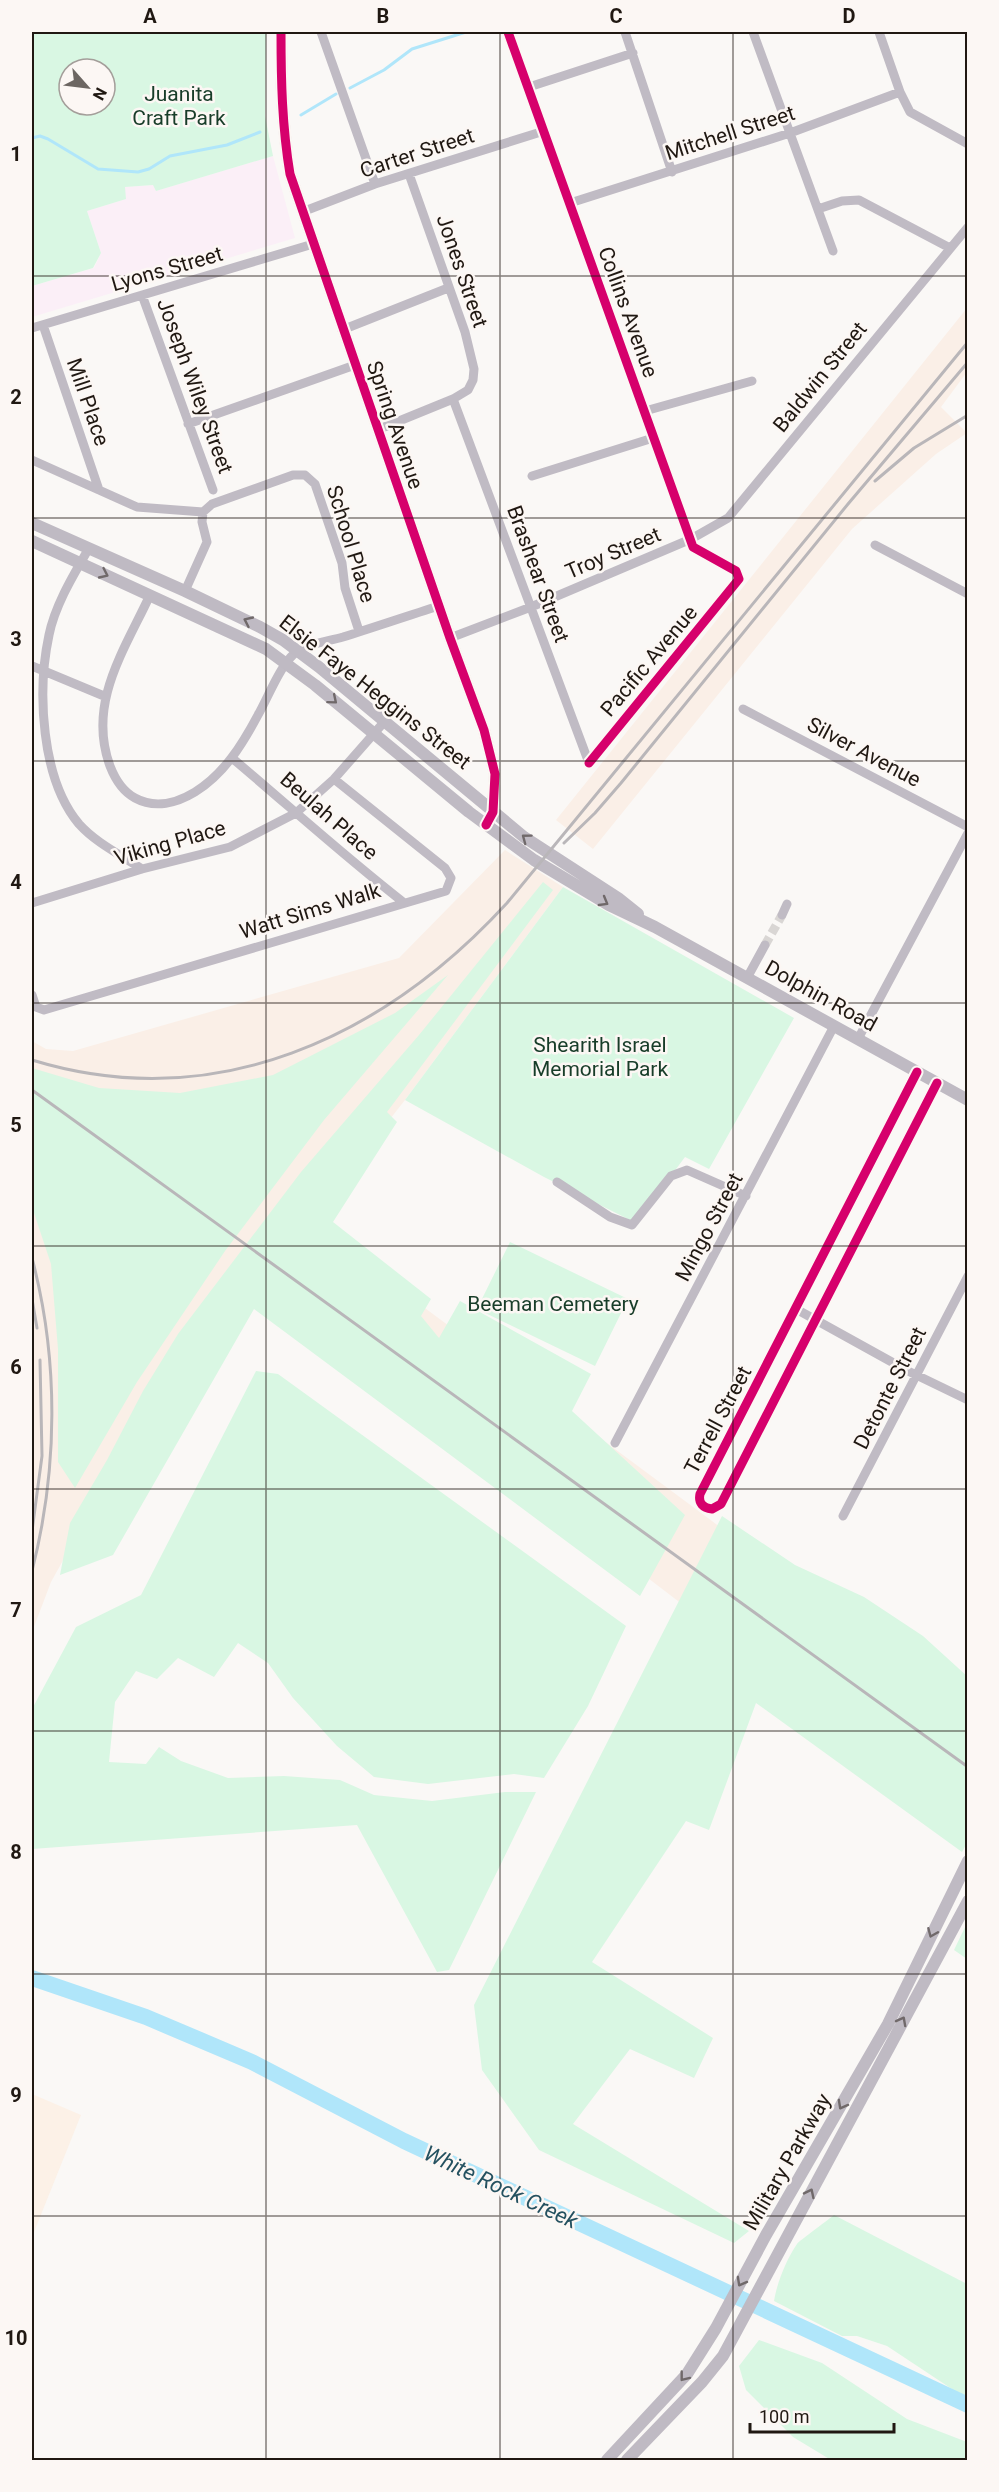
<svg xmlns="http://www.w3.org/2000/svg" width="999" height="2492" viewBox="0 0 999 2492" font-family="Roboto,sans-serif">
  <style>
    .built { fill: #faefe7 }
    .industrial { fill: #fcf1e7 }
    .education { fill: #fbeff7 }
    .green { fill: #d9f7e3; fill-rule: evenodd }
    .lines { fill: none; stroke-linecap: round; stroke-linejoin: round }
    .stream { stroke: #b0e6fa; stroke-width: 3 }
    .river { stroke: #b0e6fa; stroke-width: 16 }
    .street-tunnel { stroke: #d9d6d4; stroke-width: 9; stroke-dasharray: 9 4.5; stroke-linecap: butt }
    .street { stroke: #c0bbc4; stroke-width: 9 }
    .secondary { stroke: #bfbac3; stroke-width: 12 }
    .rail { stroke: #b9b6b9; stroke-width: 3 }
    .cycleway-casing { stroke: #fcf7f4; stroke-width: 13 }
    .cycleway { stroke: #d6006c; stroke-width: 9 }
    .oneway { stroke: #70696a }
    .grid { fill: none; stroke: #201812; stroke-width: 1.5; stroke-opacity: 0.55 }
    .labels { text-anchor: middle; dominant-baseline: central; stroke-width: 5; stroke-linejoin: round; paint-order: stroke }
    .park-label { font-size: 21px; fill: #183d29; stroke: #fcf7f4 }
    .street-label { font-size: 21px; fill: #201812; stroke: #fcf7f4 }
    .water-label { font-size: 22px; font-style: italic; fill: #245160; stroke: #fcf7f4 }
    .neatline { fill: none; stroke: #201812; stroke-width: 2 }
    .grid-label { font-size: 20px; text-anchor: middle; font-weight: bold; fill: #201812 }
  </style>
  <rect width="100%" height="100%" fill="#faf8f6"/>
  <path class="built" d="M967,308V372L941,407L967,433L936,454L852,529L593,849L556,820Z
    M505,850L563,887L405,1100L309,1222L712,1521L967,1721V1818L674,1598L243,1268L122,1454L51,1582L32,1632V1041L46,1049L73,1051L399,958Z"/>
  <path class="industrial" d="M32,2094L81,2115L32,2237Z"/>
  <path class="education" d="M273,156L295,238L32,317V286L94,268L101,253L87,211L126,199L124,187L154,185L156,191Z"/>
  <path class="green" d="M32,32H266L265,116L273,156L156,191L153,185L125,187L126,199L87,211L101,253L93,268L32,286ZM69,69H105V105H69Z
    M543,882L553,890L387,1112L397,1122L333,1222L431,1299L421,1316L439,1338L460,1301L591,1374L572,1411L685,1515L640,1596L254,1309L113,1555L60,1575L70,1523L107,1460L143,1391L178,1334L301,1172L419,1035Z
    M563,887L794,1018L709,1169L685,1157L636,1223L544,1177L405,1100Z
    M448,975L324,1120L225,1251L137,1382L75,1488L58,1462V1349L51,1264L32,1207V1068L99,1088L180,1093L273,1075L395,1013Z
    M510,1242L628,1299L595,1366L477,1309Z
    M256,1371L278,1374L626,1626L588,1706L544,1778L514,1774L428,1784L374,1777L337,1746L293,1698L268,1663L238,1643L214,1677L178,1658L157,1679L136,1671L115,1702L109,1762L146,1764L159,1747L181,1761L228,1778L284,1776L340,1780L374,1795L432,1801L505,1792H536L449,1970L437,1972L357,1825L32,1849V1709L76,1627L141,1595Z
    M722,1516L795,1565L864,1597L923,1636L968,1677V1841L962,1852L756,1703L709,1830L686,1821L592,1962L713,2038L694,2078L630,2049L573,2124L749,2231L734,2243L539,2150L482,2070L474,2005Z
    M967,1923V1959L954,1950Z
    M834,2215L967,2284V2399L887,2346L857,2336H842L774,2301C777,2283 786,2260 797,2244C800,2240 827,2221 834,2215Z
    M759,2340L822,2363L907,2419L967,2442V2460H831L793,2437L746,2390L739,2366Z"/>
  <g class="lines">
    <path class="stream" d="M350,88L384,70L412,49L466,32
      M301,115L336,94
      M32,138L40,136L48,139L98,169L138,172L149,169L170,156L227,145L260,132"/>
    <path class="river" d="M32,1978L146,2017L252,2062L404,2141L968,2405"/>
    <path class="street-tunnel" d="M765,945L782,915"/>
    <path class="street" d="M321,32L375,184
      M508,32L693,547L736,571L739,579L589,763
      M625,32L672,172
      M753,32L833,251
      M879,32L900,92L910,112L968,144
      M529,87L633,53
      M570,203L790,133L900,92
      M818,209L842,201L859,200L950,248
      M302,212L375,184L544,131
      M142,295L213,490
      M43,325L99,490
      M32,328L313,244
      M342,330L448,288
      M453,399L589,763
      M645,411L752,381
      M188,424L355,365
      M377,430L453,399L468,390L473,380L474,369L465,332L409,174
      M32,460L137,507L203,512L212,504L293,475H305L315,484L342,563L345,588L359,631
      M532,476L653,438
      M875,545L968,594
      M89,548C74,574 55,605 49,635C37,691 41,779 79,824C96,843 121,855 142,869
      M185,591L207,542L202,522L203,512
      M150,595C124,651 87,703 110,766C115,779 122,791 135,798C155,809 177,803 195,792C224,774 242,745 258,715C268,698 282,660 299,650C312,643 329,641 343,637C375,627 407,616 439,606
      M450,638L531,607L691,539L728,518L968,227
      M32,666L104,696
      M743,709L968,827
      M232,758C289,806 344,856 403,902
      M32,903L142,869L230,847L296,813L334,779L385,721
      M782,915L787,904
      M747,978L765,945
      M32,995L36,1007L44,1010L446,891L451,878L445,868L334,779
      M858,1039L968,833
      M917,1072L700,1494C698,1503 703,1508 712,1509L721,1504L937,1083
      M557,1182L610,1217L632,1225L671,1176L687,1170L746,1196
      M796,1309L908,1371L968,1400
      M615,1443L834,1026
      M843,1516L968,1276"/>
    <path class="secondary" d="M281,32C281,80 282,126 290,174L450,638L484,730L495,774L493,812L486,825
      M32,523L185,591L260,627L283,640L319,667L524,837L618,898L638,914
      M32,541L266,649L315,685L469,812L534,860L609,905L655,927L968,1100
      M607,2460L687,2374L716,2328L766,2235L888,2024L968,1861
      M627,2460L702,2382L723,2356L968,1901"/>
    <path class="rail" d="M875,481L914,448L968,415
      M564,843L595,813L621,783L848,504L968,362
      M32,1060C215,1116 383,1038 507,903L968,342
      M32,1090L968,1767
      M32,1258C59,1360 58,1469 32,1571
      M32,1299L37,1328
      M32,1531L42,1456L40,1360"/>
    <g class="cycleway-casing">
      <path id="cycleway" d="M281,32C281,80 282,126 290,174L450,638L484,730L495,774L493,812L486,825
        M508,32L693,547L736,571L739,579L589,763
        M917,1072L700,1494C698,1503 703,1508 712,1509L721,1504L937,1083"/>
    </g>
    <use href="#cycleway" class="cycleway"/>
  </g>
  <defs><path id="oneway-chevron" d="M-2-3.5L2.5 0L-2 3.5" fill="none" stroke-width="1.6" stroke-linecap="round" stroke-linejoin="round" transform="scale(1.5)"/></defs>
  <g class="oneway">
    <use href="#oneway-chevron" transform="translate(104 574) rotate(25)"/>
    <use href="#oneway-chevron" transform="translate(248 621) rotate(-155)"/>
    <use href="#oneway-chevron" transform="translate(333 700) rotate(40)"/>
    <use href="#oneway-chevron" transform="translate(526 838) rotate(-143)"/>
    <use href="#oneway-chevron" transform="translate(604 902) rotate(30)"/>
    <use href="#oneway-chevron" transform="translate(932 1933) rotate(113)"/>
    <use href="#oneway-chevron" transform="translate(902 2021) rotate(-62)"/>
    <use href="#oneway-chevron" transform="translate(842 2105) rotate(119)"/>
    <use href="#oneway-chevron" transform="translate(810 2193) rotate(-64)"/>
    <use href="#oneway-chevron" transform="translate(741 2282) rotate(119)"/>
    <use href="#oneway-chevron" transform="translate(684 2377) rotate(128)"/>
  </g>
  <path class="grid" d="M266,32V2460M500,32V2460M733,32V2460M32,276H968M32,518H968M32,761H968M32,1003H968M32,1246H968M32,1489H968M32,1731H968M32,1974H968M32,2216H968"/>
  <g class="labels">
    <g class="park-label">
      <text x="179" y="94">Juanita<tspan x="179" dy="24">Craft Park</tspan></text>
      <text x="600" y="1045">Shearith Israel<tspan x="600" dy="24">Memorial Park</tspan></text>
      <text x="553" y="1304">Beeman Cemetery</text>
    </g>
    <g class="street-label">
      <text transform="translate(730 133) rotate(-18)">Mitchell Street</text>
      <text transform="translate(417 153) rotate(-18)">Carter Street</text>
      <text transform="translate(167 269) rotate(-16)">Lyons Street</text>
      <text transform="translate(462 271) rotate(71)">Jones Street</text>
      <text transform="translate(628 312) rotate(70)">Collins Avenue</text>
      <text transform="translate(820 377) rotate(-51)">Baldwin Street</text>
      <text transform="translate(195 386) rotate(70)">Joseph Wiley Street</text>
      <text transform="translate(88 402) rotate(71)">Mill Place</text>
      <text transform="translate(395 425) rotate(71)">Spring Avenue</text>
      <text transform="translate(351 544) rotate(73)">School Place</text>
      <text transform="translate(613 553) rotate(-23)">Troy Street</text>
      <text transform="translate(538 574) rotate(70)">Brashear Street</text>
      <text transform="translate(649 661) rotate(-50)">Pacific Avenue</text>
      <text transform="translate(375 692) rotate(38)">Elsie Faye Heggins Street</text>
      <text transform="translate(864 752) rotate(28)">Silver Avenue</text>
      <text transform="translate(329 816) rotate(41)">Beulah Place</text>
      <text transform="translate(170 843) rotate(-16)">Viking Place</text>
      <text transform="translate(310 911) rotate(-17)">Watt Sims Walk</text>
      <text transform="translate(821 996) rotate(29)">Dolphin Road</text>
      <text transform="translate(709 1227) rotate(-62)">Mingo Street</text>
      <text transform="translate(890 1388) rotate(-63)">Detonte Street</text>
      <text transform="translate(718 1420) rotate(-62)">Terrell Street</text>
      <text transform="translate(787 2162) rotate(-60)">Military Parkway</text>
    </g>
    <g class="water-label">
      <text transform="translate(501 2187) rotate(25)">White Rock Creek</text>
    </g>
  </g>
  <rect width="999" height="2492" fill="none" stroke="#fcf7f4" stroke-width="66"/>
  <g transform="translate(87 87) rotate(118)"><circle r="28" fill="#fcf7f4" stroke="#a49e9a" stroke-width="1.5"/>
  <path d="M0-4.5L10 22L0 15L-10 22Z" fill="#6c6662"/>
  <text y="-9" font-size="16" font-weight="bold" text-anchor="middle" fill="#201812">N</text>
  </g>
  <path d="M750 2423v9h144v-9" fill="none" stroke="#201812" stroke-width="3"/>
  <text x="759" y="2423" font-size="18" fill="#201812" stroke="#fcf7f4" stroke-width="4.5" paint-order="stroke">100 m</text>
  <rect x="33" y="33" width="933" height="2426" class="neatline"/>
  <g class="grid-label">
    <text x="150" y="23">A</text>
    <text x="383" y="23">B</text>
    <text x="616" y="23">C</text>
    <text x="849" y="23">D</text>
    <text x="16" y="161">1</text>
    <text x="16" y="404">2</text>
    <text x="16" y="646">3</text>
    <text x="16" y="889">4</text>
    <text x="16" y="1132">5</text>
    <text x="16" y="1374">6</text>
    <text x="16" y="1617">7</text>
    <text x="16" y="1859">8</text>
    <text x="16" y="2102">9</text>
    <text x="16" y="2345">10</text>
  </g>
</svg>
